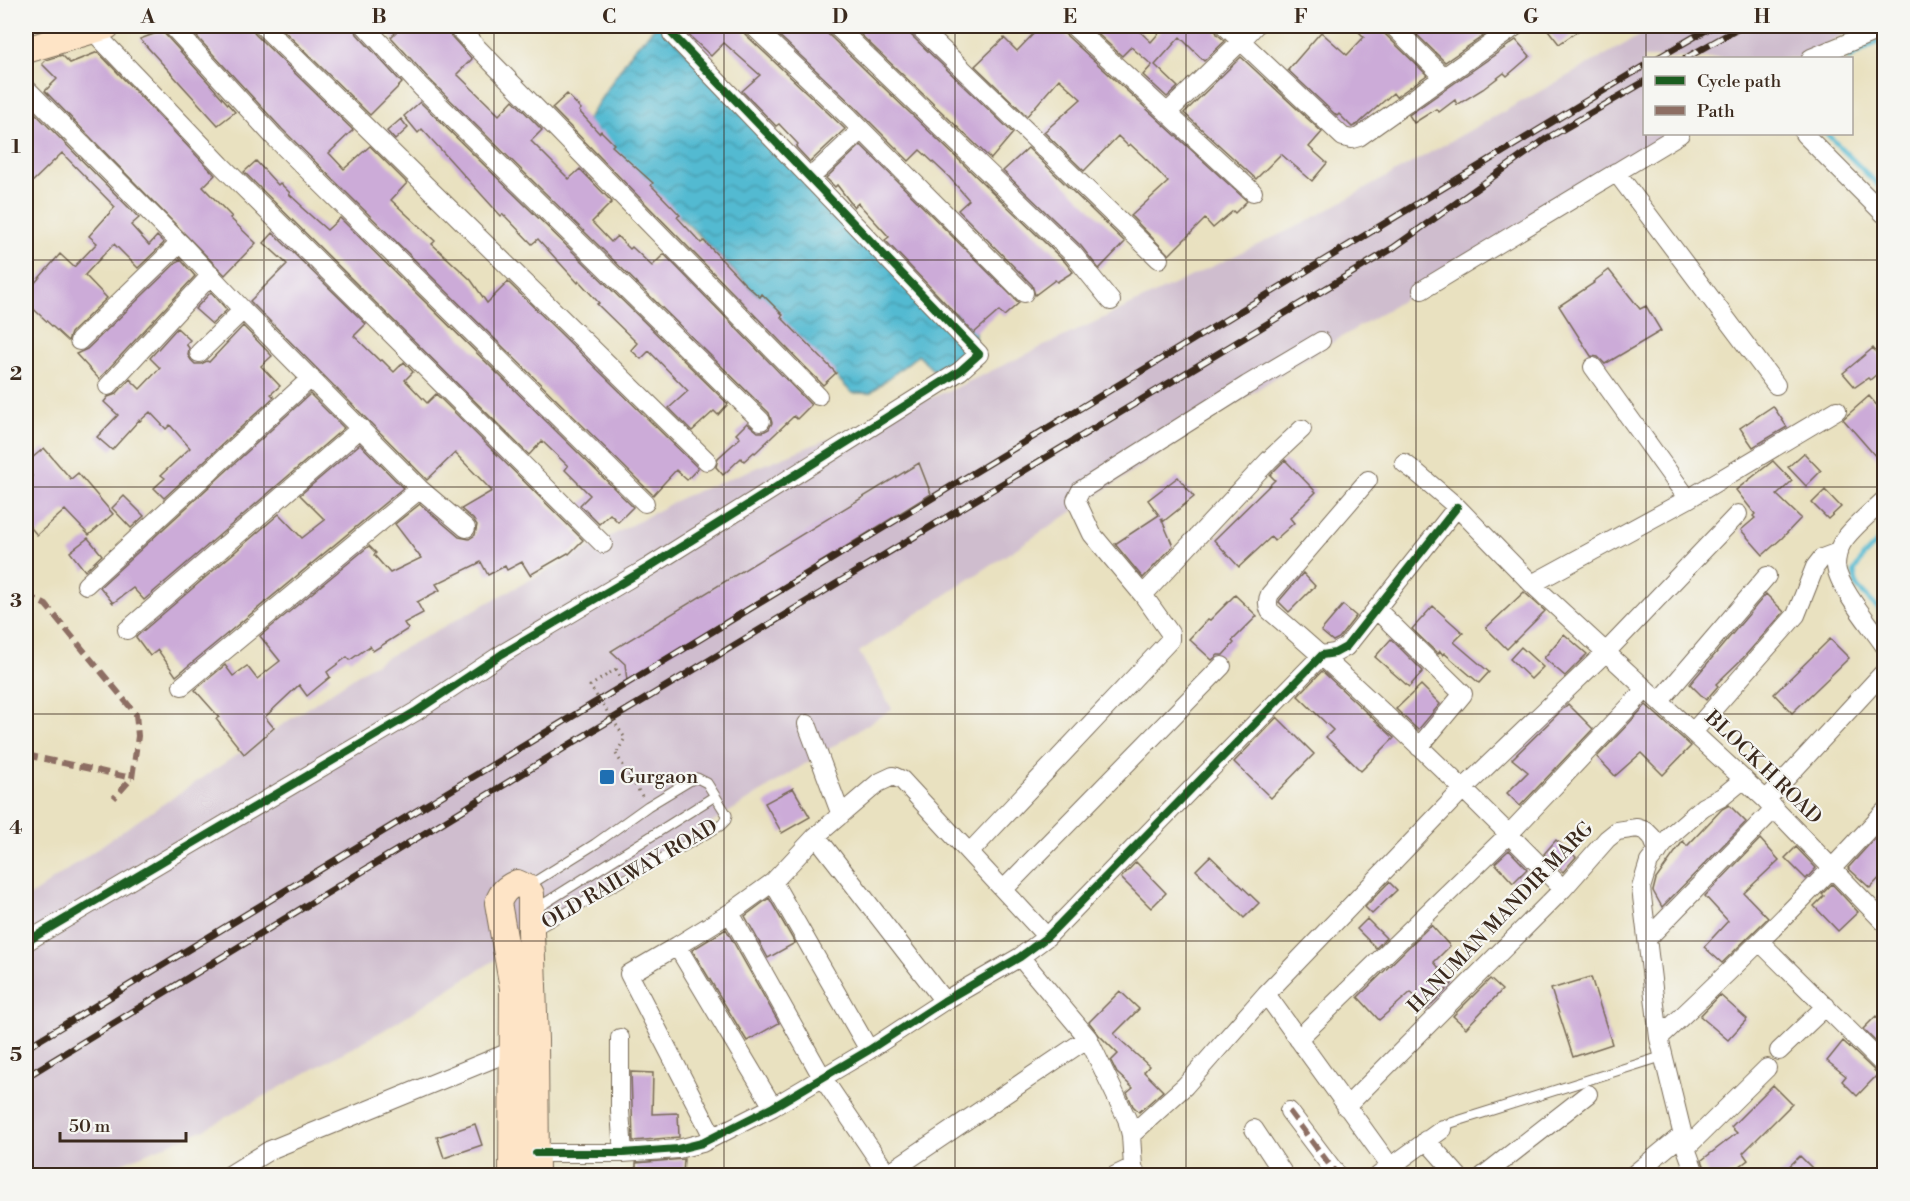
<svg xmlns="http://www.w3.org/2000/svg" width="1910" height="1201" viewBox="0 0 1910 1201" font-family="'Libre Bodoni',serif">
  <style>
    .railway { fill: #cfbdce }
    .water { fill: url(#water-waves); stroke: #477278; stroke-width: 1.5 }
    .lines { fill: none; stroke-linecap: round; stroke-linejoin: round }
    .stream { stroke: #53bad1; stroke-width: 5 }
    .building { fill: #ccabd8 }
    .lane-casing { stroke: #786a57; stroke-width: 11 }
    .street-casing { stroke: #786a57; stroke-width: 20 }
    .secondary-casing { stroke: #786a57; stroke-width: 28 }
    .path { stroke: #786a57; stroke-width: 3; stroke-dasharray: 1.5 4.5; stroke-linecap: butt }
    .lane { stroke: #fff; stroke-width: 9 }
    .street { stroke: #fff; stroke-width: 18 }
    .secondary { stroke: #fee4c6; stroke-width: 26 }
    .rail-casing { stroke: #3b2a1e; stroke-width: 7 }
    .rail { stroke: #f6f6f2; stroke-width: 4.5; stroke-dasharray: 14; stroke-linecap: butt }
    .path-bridge { stroke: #786a57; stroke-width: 3; stroke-dasharray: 1.5 4.5; stroke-linecap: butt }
    .quiet { stroke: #8d6e63; stroke-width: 6; stroke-dasharray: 12 6; stroke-linecap: butt }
    .cycleway-casing { stroke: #f6f6f2; stroke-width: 11 }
    .cycleway { stroke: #1b5e20; stroke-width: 8 }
    .grid { fill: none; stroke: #3b2a1e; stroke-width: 1.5; stroke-opacity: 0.55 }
    .poi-dot { fill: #1f6fb2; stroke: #f6f6f2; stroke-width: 2 }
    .labels { text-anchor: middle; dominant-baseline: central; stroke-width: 4.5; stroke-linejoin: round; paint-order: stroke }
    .street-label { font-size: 20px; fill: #3b2a1e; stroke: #f6f6f2 }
    .poi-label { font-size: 20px; fill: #3b2a1e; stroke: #f6f6f2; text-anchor: start }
    .neatline { fill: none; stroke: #3b2a1e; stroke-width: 2 }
    .grid-label { font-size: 20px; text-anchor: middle; font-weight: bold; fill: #3b2a1e }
  </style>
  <defs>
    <pattern id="water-waves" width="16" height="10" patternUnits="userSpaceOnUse" patternTransform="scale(1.5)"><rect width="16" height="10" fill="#53bad1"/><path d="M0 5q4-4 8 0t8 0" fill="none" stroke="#4697a9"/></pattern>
  </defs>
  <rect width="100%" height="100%" fill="#f6f6f2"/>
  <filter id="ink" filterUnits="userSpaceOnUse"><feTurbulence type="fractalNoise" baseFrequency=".0167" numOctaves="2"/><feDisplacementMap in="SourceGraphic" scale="12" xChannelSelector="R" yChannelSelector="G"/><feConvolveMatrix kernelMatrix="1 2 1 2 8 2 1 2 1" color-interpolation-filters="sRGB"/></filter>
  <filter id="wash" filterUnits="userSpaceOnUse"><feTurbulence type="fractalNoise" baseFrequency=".008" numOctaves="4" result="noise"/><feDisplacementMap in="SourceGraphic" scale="24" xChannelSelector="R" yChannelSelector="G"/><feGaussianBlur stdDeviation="1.35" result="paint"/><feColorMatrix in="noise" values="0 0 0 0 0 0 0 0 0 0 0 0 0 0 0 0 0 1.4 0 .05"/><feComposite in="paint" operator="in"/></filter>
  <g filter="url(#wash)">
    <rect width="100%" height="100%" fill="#e9e1c0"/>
    <path class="railway" d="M1657,26H1857L1803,58H1644V134H1679L1290,368L859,652L892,709L384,1030L203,1130L93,1175H26V899L118,834L369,667L683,497L953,389L1304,223Z"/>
    <path class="water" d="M656,26H660L949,313L976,317L974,356L939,376L918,355L870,393H852L699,235L583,126L633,50Z"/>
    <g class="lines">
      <path class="stream" d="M1849,58L1884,38
        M1827,134L1884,191
        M1884,535L1863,557L1854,572L1857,587L1884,615"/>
    </g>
    <g id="blocks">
      <path class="building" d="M187,26H252L255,34L353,130L329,153L344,169L370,146L407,183L391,200L435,241L432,244L471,280L487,303L508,282L698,468L687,480L676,470L653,495L282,129Z
        M279,26H354L357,34L402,83L370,115Z
        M402,26H442L472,59L457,74L499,115L513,100L542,130L531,141L569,179L580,169L612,202L592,222L611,242L617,236L630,249L632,247L652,266L664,254L811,405L797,419L794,416L755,453L754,452L744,461L741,458L723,475L716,467L718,458L740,438L736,434L747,423L758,432H763L769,429L772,423L769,413L429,79L391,37Z
        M679,26H742L745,34L845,129L810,162L796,147L798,144L779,124L776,126L742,91L760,75L724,43L711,56Z
        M769,26H825L828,34L1065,262L1073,272L1057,282L1055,280L1035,295L1032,285L958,210L969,200L949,177L920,150L909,161L857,109Z
        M866,26H907L910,34L1013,133L991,159L859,33Z
        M1041,26H1062L1065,34L1247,201L1235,213L1233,211L1213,228L1205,219L1169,255L1131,216L1168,182L1150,163L1130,144L1128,146L1118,136L1084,171L1044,132L1081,99L1059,79L1027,116L975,66L1004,38L1017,51Z
        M1089,26H1134L1151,42L1165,26H1214L1217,34L1225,41L1204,61L1180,37L1155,65L1178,87L1167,97L1143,75L1152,65L1131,47L1122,56Z
        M1353,26H1382L1385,34L1427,75L1396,97L1393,93L1358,124L1352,127L1339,114L1337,116L1288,70L1321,32L1347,55L1364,37Z
        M1408,26H1483L1489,32L1445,62Z
        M1545,26H1585L1559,44Z
        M162,31L235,112L218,125L140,39Z
        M1516,40L1530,56L1507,76L1504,73L1483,89L1457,105L1455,100L1439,112L1436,109L1414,123L1409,115Z
        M98,52L215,175L203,187L232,217L230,218L256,243L225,275L45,91L57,79L42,64L46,60L62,55L70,63Z
        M1241,57L1322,132L1309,147L1327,163L1312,181L1281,154L1256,179L1184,113Z
        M567,94L581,109L579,111L599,133L601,131L614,144L612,146L653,183L651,185L680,215L677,217L701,243L704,241L744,283L760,297L762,294L783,315L781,317L836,373L823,385L552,108Z
        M420,102L728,404L718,415L714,411L692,431L669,408L688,391L649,351L641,359L631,350L637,343L597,304L599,303L579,281L578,283L538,239L532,244L503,214L501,216L422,129L418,133L404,116Z
        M29,107L139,218L131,225L149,245L157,236L164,243L138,268L114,244L107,251L85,275L107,298L71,333L68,341L26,302V293L60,254L74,267L97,243L89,236L115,207L62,153L26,188V111Z
        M401,119L408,128L395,140L387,131Z
        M861,145L1019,303L1004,316L999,311L974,333L885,240L889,237L858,203L854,207L837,185L835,187L826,178Z
        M1028,148L1125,242L1099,269L1081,246L1003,171Z
        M256,161L278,185L280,183L290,193L289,194L302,206L301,207L327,230L340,218L633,507L618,522L610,514L599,524L580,505L590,495L565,470L568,466L542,441L529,455L244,172Z
        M273,233L366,324L354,336L380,361L382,360L394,372L404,362L413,372L405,380L427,403L436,394L583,540L569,554L568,553L530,575L522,562L507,570L505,566L488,575L481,562L436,584L440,590L417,602L423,613L404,623L408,629L373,651L370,646L350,660L347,657L327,672L330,677L307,696L299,685L265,717L274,728L244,754L216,719L219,717L195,690L225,665L233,676L247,666L257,679L280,661L260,636L369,546L376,553L374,555L390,573L421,558L395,524L420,504L459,537L469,539L475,535L477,525L473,519L461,509L492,491L455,453L427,480L250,301L287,264L264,243Z
        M180,259L195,276L99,379L76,354L87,349Z
        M1609,270L1640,309L1646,306L1661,331L1605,364L1598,357L1591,356L1559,306L1594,283L1593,282Z
        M211,292L227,310L212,324L195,309Z
        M243,326L272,356L261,366L280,386L271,394L274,397L164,498L154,488L165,478L161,475L190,448L170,425L166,429L150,412L140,421L139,420L112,450L97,437L118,415L104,402L108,397L116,394L130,379L140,389L160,368L150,358L177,328L190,340L186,344L189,348L188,355L191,360L195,364H201L207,361L209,362Z
        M1873,348L1884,362V368L1870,380L1868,378L1855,387L1843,373Z
        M310,394L344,428L144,600L133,588L113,603L100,587Z
        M1869,396L1884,414V466L1843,419Z
        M1773,406L1787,427L1753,447L1740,428Z
        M360,444L403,488L176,676L158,650L150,656L136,637L279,514L302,538L325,520L300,495Z
        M44,448L71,479L78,473L113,514L89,535L65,510L37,535L26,522V482L32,476L26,469V463Z
        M1804,453L1821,471L1806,486L1788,467Z
        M1285,460L1316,492L1290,518L1294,523L1274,541L1271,537L1239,567L1214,540L1275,480L1270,475Z
        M1773,461L1792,481L1777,495L1801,518L1782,538L1763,555L1741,530L1755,518L1753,516L1755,514L1736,490Z
        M919,463L931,494L627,681L625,664L611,651Z
        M1178,477L1194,497L1164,521L1161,518L1173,546L1143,578L1115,544L1159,515L1148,500Z
        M1825,490L1841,507L1828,519L1812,503Z
        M124,496L144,516L131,528L112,508Z
        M88,538L102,555L85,571L70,552Z
        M1303,573L1315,586L1289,612L1279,602L1280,600Z
        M1524,592L1545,611L1507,649L1486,628Z
        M1766,594L1784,612L1743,658L1716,684L1718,686L1706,700L1690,684Z
        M1235,595L1257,616L1232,641L1234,643L1223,655H1218L1212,660L1189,639L1208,619L1210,620Z
        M1343,605L1356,616L1339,638L1333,641L1321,631Z
        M1433,606L1463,633L1454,642L1489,672L1479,683L1444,653L1443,655L1440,651L1438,654L1412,629Z
        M1564,634L1587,654L1565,676L1544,658Z
        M1391,639L1423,671L1409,687L1375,657Z
        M1830,639L1849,658L1792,713L1774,694Z
        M1521,647L1543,667L1531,679L1510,659Z
        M1322,671L1394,738L1361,771L1326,737L1333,730L1298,696Z
        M1421,685L1440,704L1418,730L1396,709Z
        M1568,704L1593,729L1520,806L1507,793L1528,772L1512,759Z
        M1646,705L1691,746L1663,775L1641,753L1615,776L1597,757Z
        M1277,717L1314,754L1271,798L1234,762Z
        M793,788L810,817L782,833L765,803Z
        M1729,805L1746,822L1662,907L1653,891L1656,879L1683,841L1687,846L1722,809Z
        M1884,828V873L1870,888L1848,868Z
        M1760,839L1779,860L1744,893L1768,918L1722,963L1704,947L1728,921L1705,896Z
        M1556,840L1576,857L1563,872L1544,854Z
        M1796,847L1816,868L1806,879L1785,858Z
        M1509,850L1527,869L1513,883L1495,863Z
        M1210,856L1259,903L1244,918L1196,870Z
        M1136,862L1166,893L1151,908L1121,878Z
        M1389,882L1397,890L1372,914L1365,907Z
        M1832,884L1858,912L1838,931L1814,906L1824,896L1822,894Z
        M769,898L795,943L768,958L745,916Z
        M1367,919L1386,938L1376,948L1357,929Z
        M1431,925L1450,946L1434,962L1452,984L1426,1010L1411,992L1379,1020L1358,997Z
        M726,929L779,1023L747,1041L692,950Z
        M1591,977L1612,1044L1573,1057L1551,989Z
        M1490,979L1502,990L1466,1028L1453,1016Z
        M1120,991L1139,1009L1114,1034L1149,1066L1144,1072L1163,1091L1139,1112L1133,1106L1127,1093L1133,1088L1117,1073L1111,1061L1118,1054L1099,1035L1089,1022Z
        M1720,995L1747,1019L1728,1040L1700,1016Z
        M1876,1016L1884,1024V1050L1863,1029Z
        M1843,1041L1878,1074L1857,1096L1842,1081L1846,1076L1827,1061Z
        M631,1072L653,1073L652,1114L678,1113L679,1137L633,1141Z
        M1773,1085L1792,1104L1743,1153L1748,1160L1727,1176H1708L1702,1160L1737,1133L1731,1127Z
        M475,1124L482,1145L444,1158L437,1137Z
        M1800,1156L1813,1169L1806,1176H1779Z
        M684,1159L683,1176H636V1163Z"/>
    </g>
  </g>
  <g filter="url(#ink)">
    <use href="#blocks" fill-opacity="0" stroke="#786a57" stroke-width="1.5"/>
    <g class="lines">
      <g class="lane-casing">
        <path id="lane" d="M528,886L595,844L648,806L691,780L697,778L707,783L727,815L726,820L720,826L535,930
          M534,910L715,796
          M1443,1129L1451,1123L1664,1056"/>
      </g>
      <g class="street-casing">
        <path id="street" d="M172,26L274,137L645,503
          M263,26L707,461
          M365,26L421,87L761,421
          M456,26L818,396
          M753,26L849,117L1024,293
          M836,26L1073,254L1111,301
          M918,26L1159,259
          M1073,26L1253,192
          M1225,26L1343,137L1352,139L1359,137L1516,26
          M1393,26L1443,76
          M93,31L221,165L603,544
          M1811,58L1874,32L1883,26
          M26,88L180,243L243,310L420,489L466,528
          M1167,113L1241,41L1255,26
          M1804,134L1884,214
          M1616,172L1776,385
          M810,178L861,130
          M1422,290L1680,134
          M79,341L180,243
          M199,353L243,310
          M1593,367L1688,499
          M108,386L211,275
          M1404,463L1416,472L1457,507L1532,584L1766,800L1884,922
          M1368,480L1270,594C1267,600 1267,605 1270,611C1372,698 1469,793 1563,889
          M1884,500C1872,512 1851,528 1842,543C1838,550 1836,558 1836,566C1838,587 1871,626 1884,645
          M1532,584L1688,499L1837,410
          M86,585L311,378
          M1143,595L1269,460L1302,429
          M1376,609L1463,694L1419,747
          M127,630L361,428
          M182,686L420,489
          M1660,701L1767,576
          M807,724L841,815
          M1693,732L1796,615L1815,567L1822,558L1838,552
          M1766,800L1884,672
          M816,836L944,1001
          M970,852L1170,640V633L1143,595L1092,534L1076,500L1081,490L1247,385L1321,341
          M773,882L869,1050
          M1004,889L1222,666
          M730,913L822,1077L889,1176
          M1648,938L1775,808
          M26,942L415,712L502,654L649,567L960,371L979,354L672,34
          M1760,942L1884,1065
          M677,946L773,1107
          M1020,957L1088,1038L1127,1119L1131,1135L1133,1167L1137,1176
          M1266,994L1390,1166
          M620,1038V1111L623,1153
          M1659,1038C1737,965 1813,891 1884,812
          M1298,1039L1509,834L1646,689
          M1779,1051L1826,1006
          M1346,1107L1563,889L1607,839L1617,831L1637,828L1646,831L1652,837L1658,852
          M1289,1111L1338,1176
          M1254,1129L1285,1176
          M1131,1135L1185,1086L1266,994L1463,789L1606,652L1738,514
          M713,1137L629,974L677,946L730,913L773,882L816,836L878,783L893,776L902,780L1047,937
          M1426,1140L1458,1176
          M1686,1148L1767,1068
          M536,1153H623L678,1149L702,1143L773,1107L869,1050L944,1001L1020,957L1047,937L1322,655L1335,653L1346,647L1457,507
          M228,1176L270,1150L512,1051
          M884,1176L1088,1038
          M1114,1176L1133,1167
          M1378,1176L1443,1129
          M1483,1176L1588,1094
          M1632,1176L1682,1135
          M1696,1176L1686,1148L1659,1038L1641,888L1649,862L1672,834L1703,807L1722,797L1744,779"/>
      </g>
      <g class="secondary-casing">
        <path id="secondary" d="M26,50L107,26
          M512,1176L513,988L498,903C502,892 506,888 517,883L526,887L531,894V932L535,1040L536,1176"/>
      </g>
      <path class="path" d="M616,669L621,678
        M616,754L642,796"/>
      <use href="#lane" class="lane"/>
      <use href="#street" class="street"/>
      <use href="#secondary" class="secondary"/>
      <g class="rail-casing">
        <path id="rail" d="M1658,58L1713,26
          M1686,58L1743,26
          M26,1048L1644,66
          M26,1077L574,742L1393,248L1546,139L1644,82"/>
      </g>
      <use href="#rail" class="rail"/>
      <path class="path-bridge" d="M616,669L590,686L625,738L616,754"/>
      <path class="quiet" d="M26,595L46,605L136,714L138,736L132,778L114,798
        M26,755L132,778
        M1289,1111L1338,1176"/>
      <g class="cycleway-casing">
        <path id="cycleway" d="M26,942L415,712L502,654L649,567L960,371L979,354L672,34
          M536,1153H623L678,1149L702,1143L773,1107L869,1050L944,1001L1020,957L1047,937L1322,655L1335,653L1346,647L1457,507"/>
      </g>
      <use href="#cycleway" class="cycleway"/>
    </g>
  </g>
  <path class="grid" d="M264,26V1176M494,26V1176M724,26V1176M955,26V1176M1186,26V1176M1416,26V1176M1646,26V58M1646,134V1176M26,260H1884M26,487H1884M26,714H1884M26,941H1884"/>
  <rect class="poi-dot" x="599" y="769" width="16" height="16" rx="3"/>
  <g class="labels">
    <g class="street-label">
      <text transform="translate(1763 768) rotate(44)">BLOCK H ROAD</text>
      <text transform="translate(630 875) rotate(-30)">OLD RAILWAY ROAD</text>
      <text transform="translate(1501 918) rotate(-46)">HANUMAN MANDIR MARG</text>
    </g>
    <g class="poi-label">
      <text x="620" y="777">Gurgaon</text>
    </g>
  </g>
  <rect width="1910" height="1201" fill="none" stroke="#f6f6f2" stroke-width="66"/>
  <rect x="1643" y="57" width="210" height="78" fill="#f6f6f2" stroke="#aba49d" stroke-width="1.5"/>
  <rect x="1655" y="76" width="30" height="9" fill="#1b5e20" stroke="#aba49d" stroke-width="1.5"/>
  <text x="1697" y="87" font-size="18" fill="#3b2a1e">Cycle path</text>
  <rect x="1655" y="106" width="30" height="9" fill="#8d6e63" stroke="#aba49d" stroke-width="1.5"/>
  <text x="1697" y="117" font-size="18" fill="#3b2a1e">Path</text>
  <path d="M60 1132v9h126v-9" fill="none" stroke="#3b2a1e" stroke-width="3"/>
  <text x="69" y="1132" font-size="18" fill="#3b2a1e" stroke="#f6f6f2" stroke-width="4.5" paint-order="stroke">50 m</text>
  <rect x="33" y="33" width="1844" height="1135" class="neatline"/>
  <g class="grid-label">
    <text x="148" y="23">A</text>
    <text x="379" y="23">B</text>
    <text x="609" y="23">C</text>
    <text x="840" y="23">D</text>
    <text x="1070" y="23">E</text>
    <text x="1301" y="23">F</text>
    <text x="1531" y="23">G</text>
    <text x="1762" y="23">H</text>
    <text x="16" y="153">1</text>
    <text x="16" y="380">2</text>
    <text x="16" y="607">3</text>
    <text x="16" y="834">4</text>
    <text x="16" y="1061">5</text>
  </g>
</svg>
